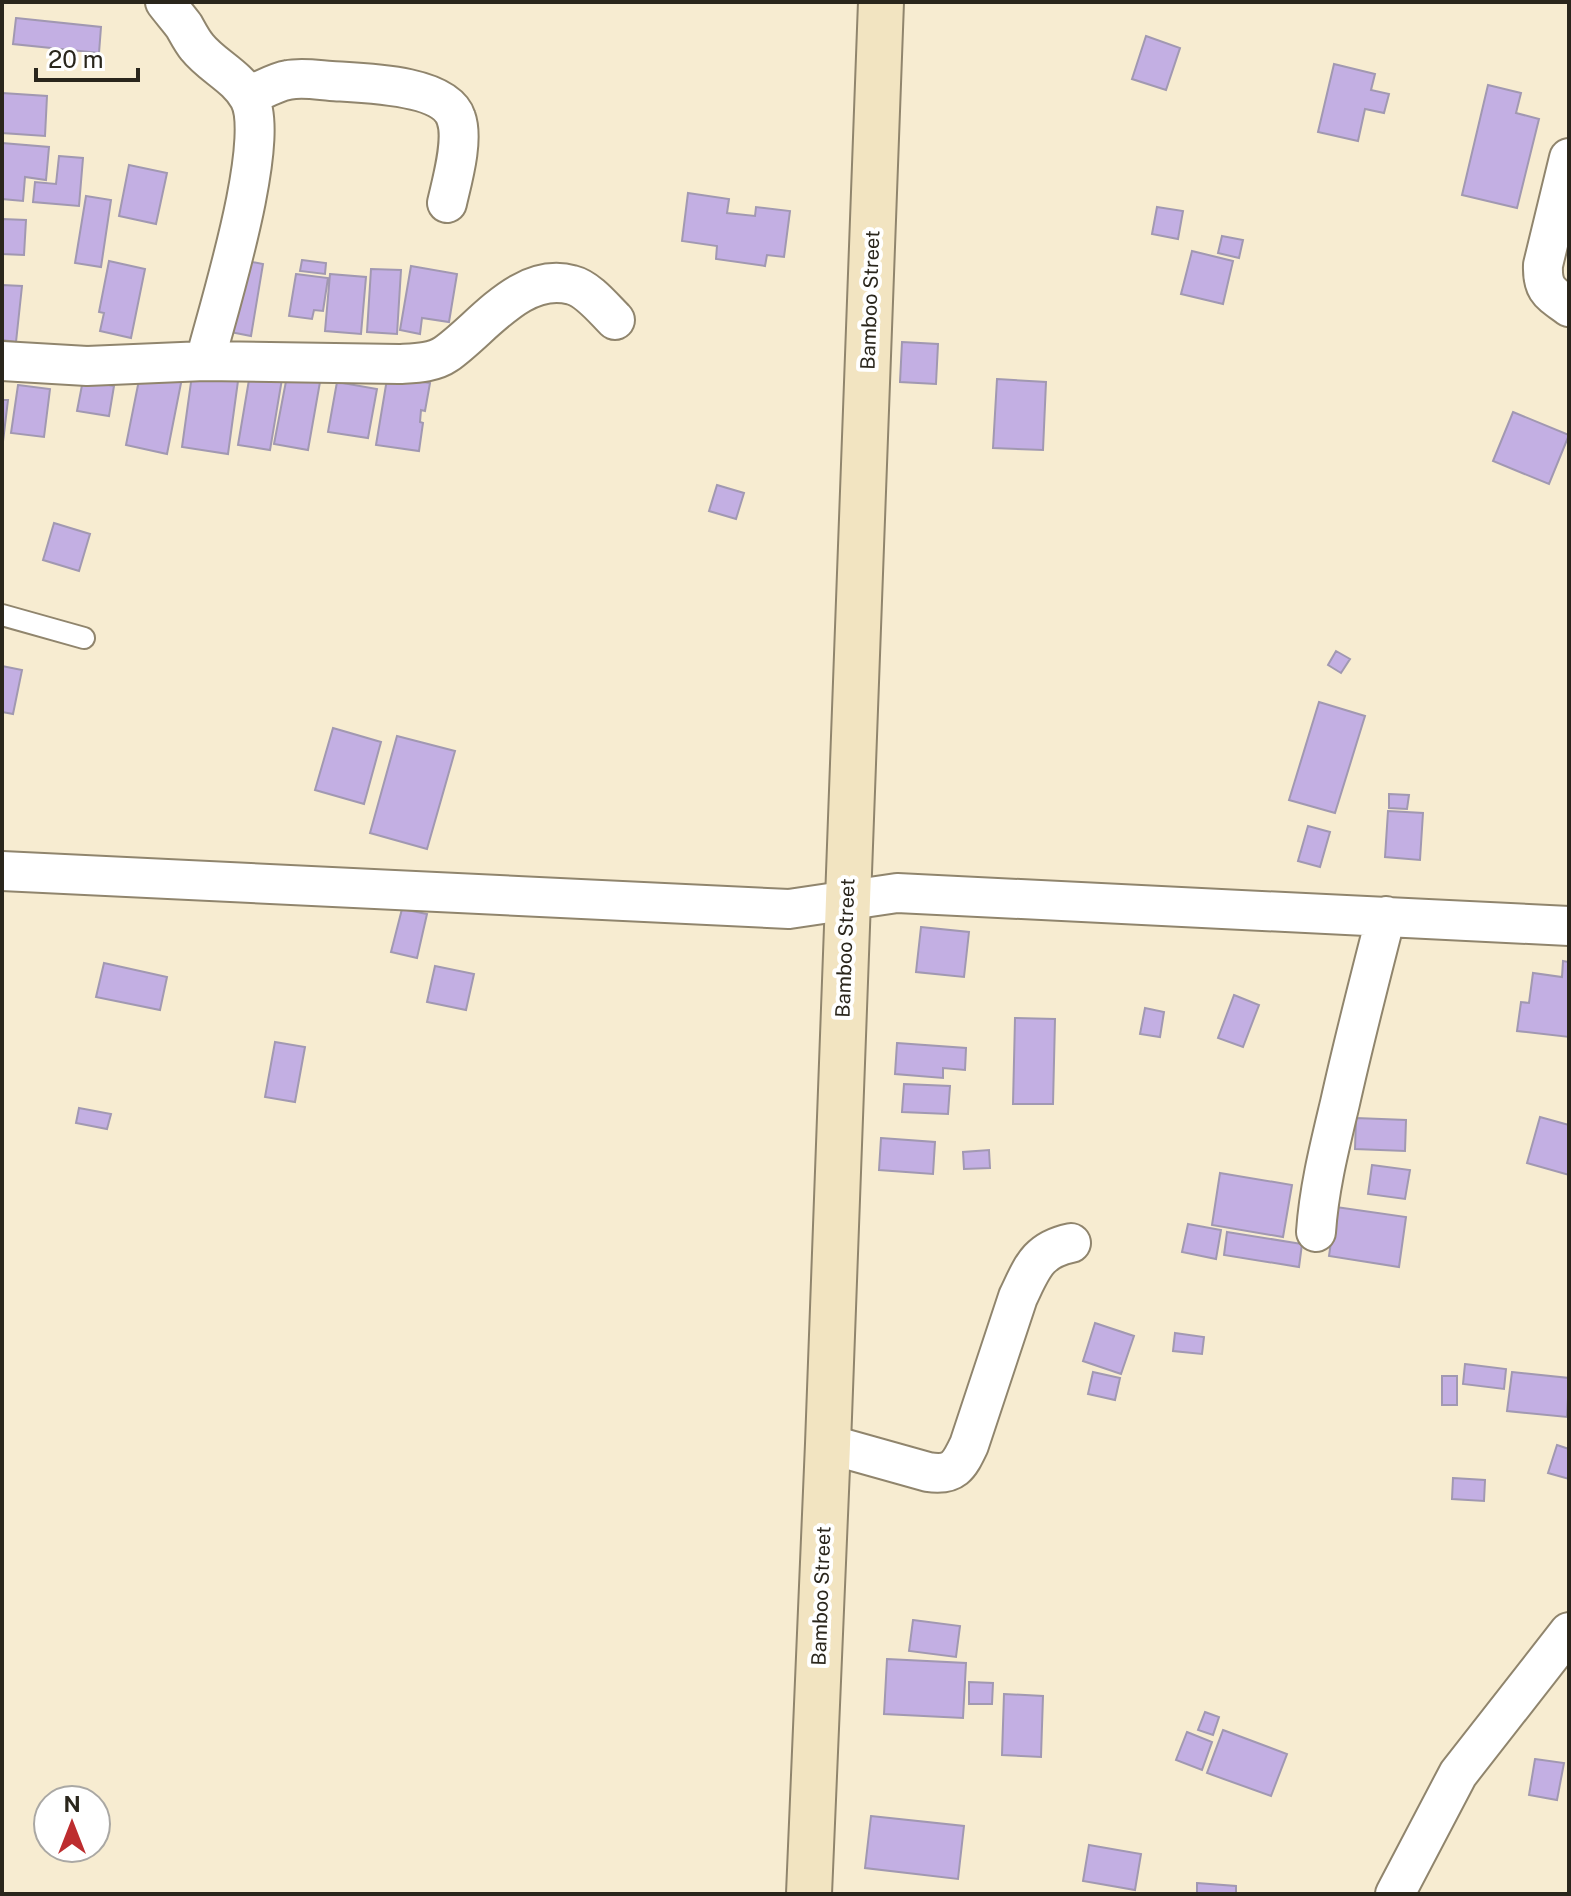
<svg xmlns="http://www.w3.org/2000/svg" width="1571" height="1896" viewBox="0 0 1571 1896" font-family="'Public Sans',sans-serif">
  <style>
    .building { fill: #c3afe3; stroke: #a198b1; stroke-width: 2 }
    .lines { fill: none; stroke-linecap: round; stroke-linejoin: round }
    .lane-casing { stroke: #90856d; stroke-width: 24 }
    .street-casing { stroke: #90856d; stroke-width: 42 }
    .secondary-casing { stroke: #90856d; stroke-width: 48 }
    .lane { stroke: #fff; stroke-width: 20 }
    .street { stroke: #fff; stroke-width: 38 }
    .secondary { stroke: #f2e4c1; stroke-width: 44 }
    .labels { text-anchor: middle; dominant-baseline: central; stroke-width: 8; stroke-linejoin: round; paint-order: stroke }
    .street-label { font-size: 20px; fill: #2a261c; stroke: #fff }
  </style>
  <rect width="100%" height="100%" fill="#f7ecd1"/>
  <path class="building" d="M16,18L101,27L99,53L13,44Z
    M1146,36L1180,48L1166,90L1132,79Z
    M1334,64L1375,74L1371,90L1389,94L1384,113L1365,109L1358,141L1318,132Z
    M1488,85L1521,93L1516,113L1539,119L1517,208L1462,195Z
    M2,93L47,96L45,136L2,133Z
    M2,143L49,147L46,180L25,177L23,201L2,199Z
    M59,156L83,158L79,206L33,202L35,182L56,184Z
    M129,165L167,173L156,224L119,216Z
    M688,193L729,199L727,213L755,216L756,207L790,211L784,257L767,255L765,266L716,259L717,246L682,241Z
    M86,196L111,200L101,267L75,263Z
    M1157,207L1183,211L1178,239L1152,234Z
    M2,219L26,220L24,255L2,254Z
    M1222,236L1243,240L1239,258L1218,253Z
    M1192,251L1233,261L1223,304L1181,294Z
    M232,258L263,264L251,336L220,330Z
    M302,260L326,263L325,274L300,271Z
    M109,261L145,269L131,338L100,331L104,313L99,312Z
    M411,266L457,274L449,322L422,318L420,334L400,330Z
    M371,269L401,270L397,334L367,332Z
    M296,274L328,278L323,311L314,310L312,319L289,316Z
    M330,274L366,277L361,334L325,331Z
    M2,285L22,286L16,342L2,340Z
    M902,342L938,344L936,384L900,382Z
    M389,367L408,380L430,383L425,411L421,410L420,422L423,423L419,451L376,445Z
    M251,368L283,373L270,450L238,445Z
    M141,370L182,378L167,454L126,445Z
    M192,375L238,381L228,454L182,447Z
    M287,376L320,382L308,450L274,444Z
    M997,379L1046,382L1043,450L993,448Z
    M83,380L114,386L109,416L77,411Z
    M337,382L377,389L368,438L328,432Z
    M18,385L50,389L44,437L11,433Z
    M2,400H8L2,450Z
    M1513,412L1569,435L1549,484L1493,461Z
    M717,485L744,493L736,519L709,511Z
    M54,523L90,534L79,571L43,560Z
    M1336,651L1350,659L1341,673L1328,665Z
    M2,666L22,670L13,714L2,712Z
    M1319,702L1365,716L1335,813L1289,800Z
    M333,728L381,742L364,804L315,790Z
    M397,736L455,751L427,849L370,833Z
    M1389,794L1409,795L1407,809L1389,808Z
    M1388,811L1423,813L1420,860L1385,857Z
    M1308,826L1330,832L1320,867L1298,861Z
    M402,909L427,914L417,958L391,952Z
    M921,927L969,932L964,977L916,972Z
    M1563,961L1569,962V1037L1517,1031L1521,1002L1529,1003L1533,973L1562,977Z
    M104,963L167,977L160,1010L96,997Z
    M435,966L474,974L466,1010L427,1002Z
    M1234,995L1259,1005L1243,1047L1218,1038Z
    M1145,1008L1164,1012L1160,1037L1140,1034Z
    M1015,1018L1055,1019L1053,1104H1013Z
    M275,1042L305,1047L295,1102L265,1097Z
    M897,1043L966,1048L965,1070L943,1068V1078L895,1074Z
    M904,1084L950,1086L948,1114L902,1112Z
    M79,1108L111,1114L107,1129L76,1123Z
    M1540,1117L1569,1125V1175L1527,1163Z
    M1356,1118L1406,1120L1405,1151L1355,1149Z
    M881,1138L935,1142L933,1174L879,1170Z
    M989,1150L990,1168L964,1169L963,1152Z
    M1372,1165L1410,1170L1405,1199L1368,1194Z
    M1220,1173L1292,1185L1283,1237L1212,1225Z
    M1336,1207L1406,1217L1399,1267L1329,1256Z
    M1188,1224L1221,1230L1216,1259L1182,1252Z
    M1227,1232L1302,1244L1299,1267L1224,1255Z
    M1095,1323L1134,1336L1121,1374L1083,1361Z
    M1175,1333L1204,1337L1202,1354L1173,1351Z
    M1465,1364L1506,1369L1504,1389L1463,1384Z
    M1093,1372L1120,1378L1115,1400L1088,1394Z
    M1512,1372L1569,1378L1567,1417L1507,1411Z
    M1442,1376H1457V1405H1442Z
    M1557,1445L1569,1449V1479L1548,1473Z
    M1453,1478L1485,1480L1484,1501L1452,1499Z
    M913,1620L960,1626L956,1657L909,1651Z
    M887,1659L966,1663L963,1718L884,1714Z
    M969,1682L993,1683L992,1704H969Z
    M1004,1694L1043,1696L1041,1757L1002,1755Z
    M1205,1712L1219,1717L1213,1735L1198,1730Z
    M1223,1730L1287,1754L1271,1796L1207,1773Z
    M1187,1732L1212,1742L1202,1770L1176,1760Z
    M1535,1759L1564,1763L1557,1800L1529,1795Z
    M871,1816L964,1826L958,1879L865,1868Z
    M1089,1845L1141,1854L1135,1890L1083,1881Z
    M1197,1883L1236,1886V1894H1197Z"/>
  <g class="lines">
    <g class="lane-casing">
      <path id="lane" d="M2,615L84,638"/>
    </g>
    <g class="street-casing">
      <path id="street" d="M165,2C171,10 178,18 184,26C188,33 192,41 197,47C212,66 237,76 249,98C272,140 218,310 205,361
        M248,96C261,91 275,82 288,80C302,77 318,80 331,81C362,83 445,84 456,118C464,140 452,181 447,203
        M1569,158L1543,265C1542,290 1550,293 1569,307
        M2,361L87,366L205,361L399,364C415,363 433,363 446,354C482,329 521,271 572,285C588,289 603,308 615,320
        M2,871L789,909L897,893L1569,926
        M1316,1232C1319,1188 1330,1145 1340,1103C1354,1040 1370,978 1386,916
        M828,1444L928,1472C954,1476 959,1466 969,1445L1018,1297C1032,1268 1037,1250 1071,1243
        M1395,1894L1458,1774L1569,1632"/>
    </g>
    <g class="secondary-casing">
      <path id="secondary" d="M809,1894L828,1444L881,2"/>
    </g>
    <use href="#lane" class="lane"/>
    <use href="#street" class="street"/>
    <use href="#secondary" class="secondary"/>
  </g>
  <g class="labels">
    <g class="street-label">
      <text transform="translate(870 300) rotate(-88)">Bamboo Street</text>
      <text transform="translate(845 948) rotate(-88)">Bamboo Street</text>
      <text transform="translate(821 1596) rotate(-88)">Bamboo Street</text>
    </g>
  </g>
  <rect width="1571" height="1896" fill="none" stroke="#2a261c" stroke-width="8"/>
  <g transform="translate(72 1824)"><circle r="38" fill="#ffffff" stroke="#aaa8a4" stroke-width="2"/>
  <path d="M0-6L14 30L0 20L-14 30Z" fill="#bd2d2f"/>
  <text y="-12" font-size="22" font-weight="bold" text-anchor="middle" fill="#2a261c">N</text>
  </g>
  <path d="M36 68v12h102v-12" fill="none" stroke="#2a261c" stroke-width="4"/>
  <text x="48" y="68" font-size="24" fill="#2a261c" stroke="#ffffff" stroke-width="6" paint-order="stroke">20 m</text>
</svg>
